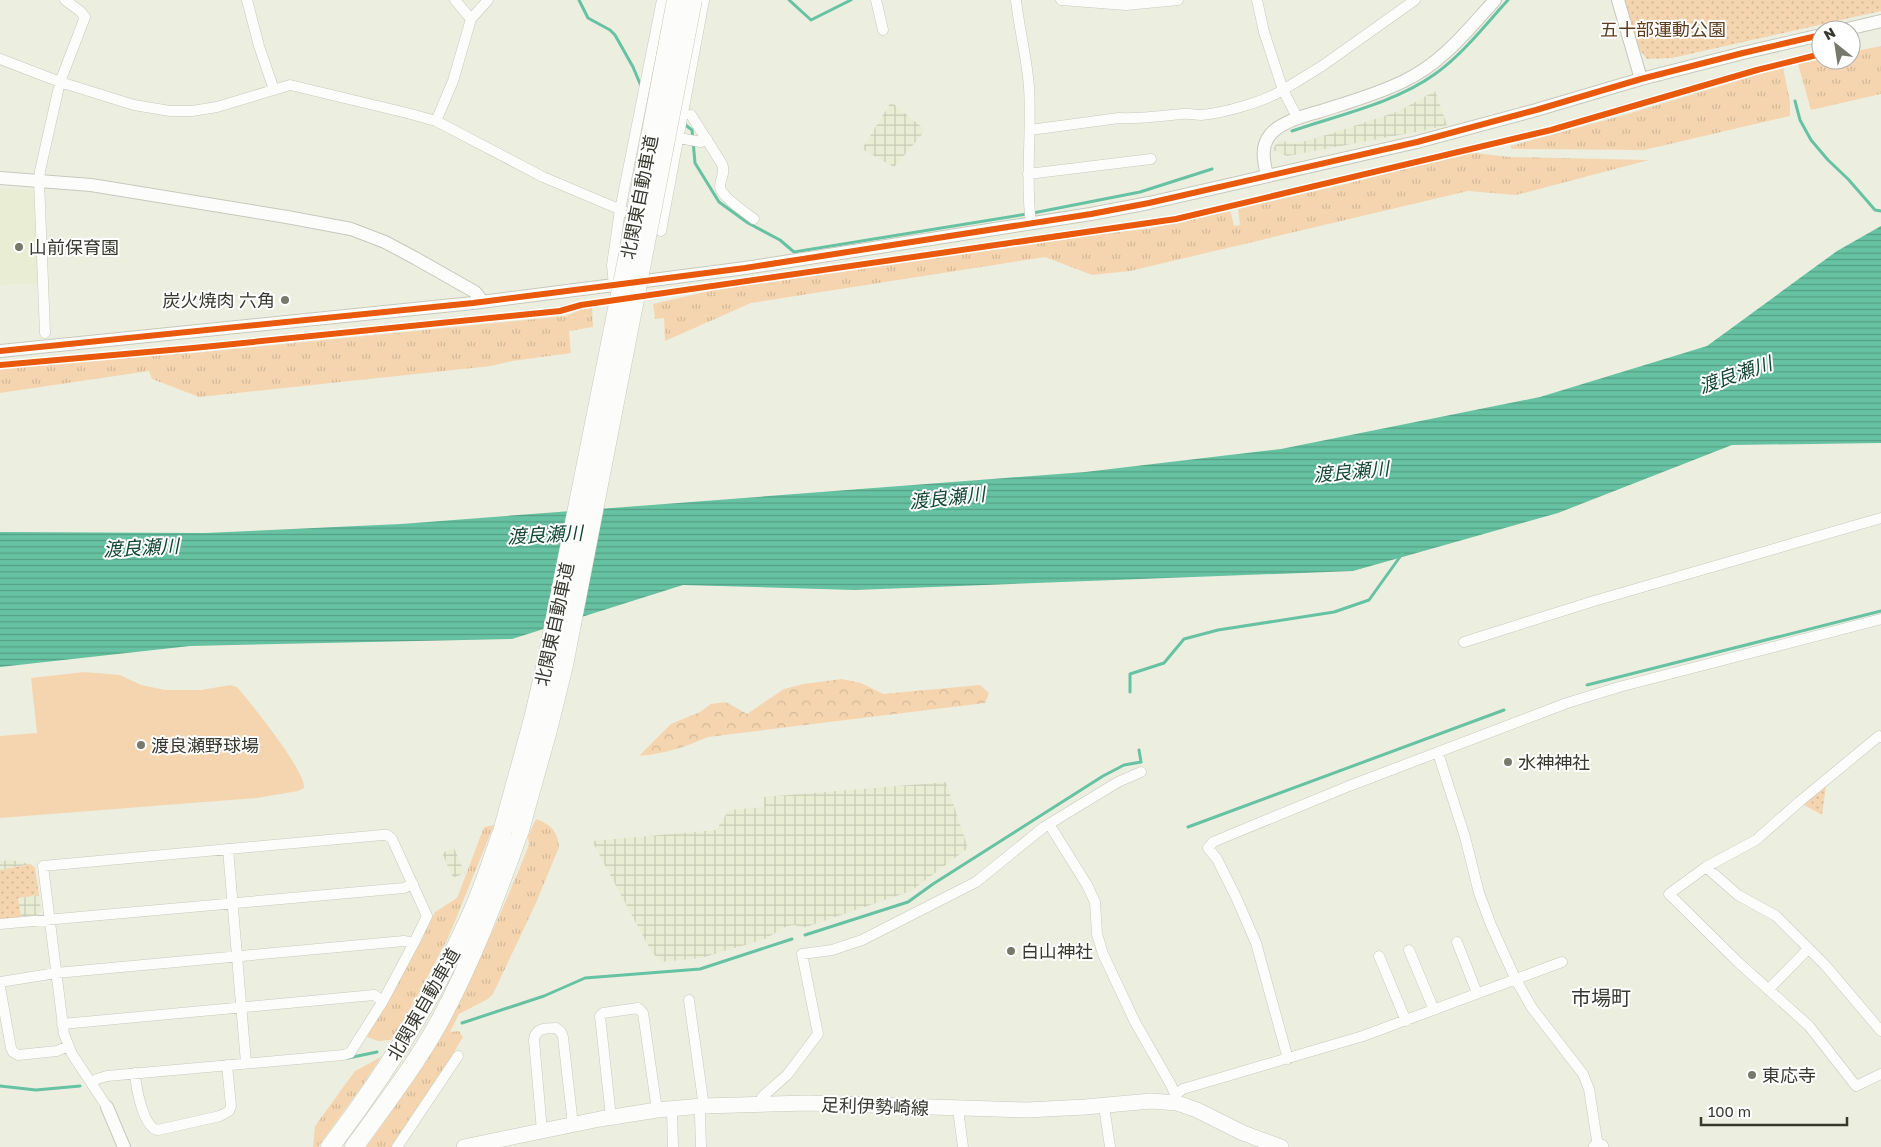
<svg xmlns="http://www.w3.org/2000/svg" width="1881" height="1147" viewBox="0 0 1881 1147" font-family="'Golos Text','Noto Sans JP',sans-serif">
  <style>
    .built { fill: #e8edd3 }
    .industrial { fill: url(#industrial-grid) }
    .grass { fill: url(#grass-tufts) }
    .forest { fill: url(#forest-crowns) }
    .park { fill: url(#park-dots) }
    .pitch { fill: #f5d5b0 }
    .water { fill: url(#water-rules) }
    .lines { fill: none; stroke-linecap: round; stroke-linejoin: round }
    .stream { stroke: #66c2a2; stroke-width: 3 }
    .minor-casing { stroke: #c6c8bc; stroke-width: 11 }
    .tertiary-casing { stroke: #c6c8bc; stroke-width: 14 }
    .primary-casing { stroke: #c6c8bc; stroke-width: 16 }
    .motorway-casing { stroke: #c6c8bc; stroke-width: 19 }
    .minor { stroke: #fcfdfa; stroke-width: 10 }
    .tertiary { stroke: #fcfdfa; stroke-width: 12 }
    .primary { stroke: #fcfdfa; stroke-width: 15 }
    .motorway { stroke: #fcfdfa; stroke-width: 18 }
    .motorway-bridge-casing { stroke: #c6c8bc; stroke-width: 19; stroke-linecap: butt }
    .motorway-bridge { stroke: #fcfdfa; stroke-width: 18 }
    .cycleway-casing { stroke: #fff; stroke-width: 9 }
    .cycleway { stroke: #e8590c; stroke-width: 6 }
    .poi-dot { fill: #76796c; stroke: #fff; stroke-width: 2 }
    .labels { text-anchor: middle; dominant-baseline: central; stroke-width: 4; stroke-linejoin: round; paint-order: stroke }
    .park-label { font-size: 18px; fill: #5c3d1e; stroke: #fff }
    .street-label { font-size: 18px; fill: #37392e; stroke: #fff }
    .poi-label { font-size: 18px; fill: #37392e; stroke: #fff; text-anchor: start }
    .water-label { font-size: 19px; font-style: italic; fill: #114634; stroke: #fff }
    .quarter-label { font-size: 20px; fill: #37392e; stroke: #fff }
  </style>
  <defs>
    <pattern id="industrial-grid" width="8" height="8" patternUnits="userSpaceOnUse" patternTransform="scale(1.25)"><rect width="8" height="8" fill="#e8edd3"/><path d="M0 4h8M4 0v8" fill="none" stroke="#c8ccb5"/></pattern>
    <pattern id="grass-tufts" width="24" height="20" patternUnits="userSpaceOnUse" patternTransform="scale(1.25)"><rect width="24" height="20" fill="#f5d5b0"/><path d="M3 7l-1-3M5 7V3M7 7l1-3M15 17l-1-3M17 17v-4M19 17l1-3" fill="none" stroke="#d3b898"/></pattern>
    <pattern id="forest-crowns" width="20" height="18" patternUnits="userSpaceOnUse" patternTransform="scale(1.25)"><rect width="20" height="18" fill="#f5d5b0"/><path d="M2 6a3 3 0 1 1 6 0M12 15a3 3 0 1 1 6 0" fill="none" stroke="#d3b898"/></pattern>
    <pattern id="park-dots" width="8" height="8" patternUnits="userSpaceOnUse" patternTransform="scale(1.25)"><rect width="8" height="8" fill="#f5d5b0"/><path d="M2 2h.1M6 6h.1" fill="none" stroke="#d3b898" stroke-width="1.8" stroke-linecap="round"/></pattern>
    <pattern id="water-rules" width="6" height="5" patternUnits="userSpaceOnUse" patternTransform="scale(1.25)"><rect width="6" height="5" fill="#66c2a2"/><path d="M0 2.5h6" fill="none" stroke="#559f84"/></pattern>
  </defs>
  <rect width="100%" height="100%" fill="#ecefe0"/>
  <path class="built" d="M0,188L33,190L39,283L0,285Z"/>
  <path class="industrial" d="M1435,91L1447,125L1421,131L1287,156L1273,150L1278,140L1295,144L1333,133L1399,111Z
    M891,102L923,128L924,132L894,167L862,149Z
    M946,782L968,848L911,891L803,928L795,925L787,926L765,939L701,958L661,962L651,951L592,841L716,830L729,810L764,807V797Z
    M454,848L465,873L453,878L442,853Z
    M11,860L31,864L0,870V861Z
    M39,895L41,910L37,915L21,917L18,898Z"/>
  <path class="grass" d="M1881,46V94L1811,110L1798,64L1821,59L1851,60V52Z
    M1783,67L1790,102V116L1644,150L1512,149L1510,146L1624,115Z
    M1476,153L1509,157L1649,160L1516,195L1468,191L1130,271L1092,275L1045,257L751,303L665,341L664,318L655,319L653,304L714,290L1042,240L1147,229L1229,211L1231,213L1234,226L1240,225L1238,209L1358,181L1460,154Z
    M592,306L593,327L569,331L571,353L512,361L491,366L199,397L152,379L149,371L0,393V368L148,354L194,353L566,316L584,308Z
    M536,819C551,824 558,832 559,847L536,903L493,994L488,999L459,1014L450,1032L459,1031L463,1037L437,1081L391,1147H366C437,1053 485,955 529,845L528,836Z
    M494,825L448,938L411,1008L391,1040L378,1041L367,1037L435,912L457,898L484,827Z
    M381,1057L362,1086L318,1147H313L315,1126L355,1071Z"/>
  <path class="forest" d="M842,679L861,683L883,694L980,685L989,693L985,703L708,737C685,747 664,754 639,756L671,724L700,712L711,704L726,702L747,714L784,689L803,684Z"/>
  <path class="park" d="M1624,0H1881V11L1672,58L1647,59L1637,47Z
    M1827,779L1822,815L1799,802Z
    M31,864L35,868L39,895L18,898L21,917L0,919V870Z"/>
  <path class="pitch" d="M84,672L120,675L141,685L165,690H201L230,685L237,687C250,702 306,771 304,788L298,791L257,798L0,818V736L37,733L31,678Z"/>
  <path class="water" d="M1881,226V443L1732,445L1558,513L1353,571L855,590L683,585L512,639L190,646L0,667V532L205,533L401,524L1085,472L1281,449L1540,397L1707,346L1837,251Z"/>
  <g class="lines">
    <path class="stream" d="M579,0L588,18L610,30L615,35L633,67L641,86
      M789,0L811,20L851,0
      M1795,101L1800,120L1811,140L1828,160L1848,179L1875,210L1881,211
      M683,123L692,130L695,163L719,202L748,223L780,240L794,252L1027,214
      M1292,131C1338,115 1395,103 1435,74C1463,54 1485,25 1508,0
      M1033,213L1140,192L1212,169
      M1587,685L1881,611
      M1130,692V674L1164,663L1184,639L1218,630L1334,612L1369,600L1402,554
      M1188,827L1504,710
      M805,935L908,902L933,884L1103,776L1124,765L1141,762L1139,750
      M462,1023L544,996L585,978L700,969L792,939
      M348,1058L377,1052
      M0,1086L36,1090L80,1086"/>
    <g class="minor-casing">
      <path id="minor" d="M247,0L259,46L274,90
        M455,0L471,19
        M876,0L883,30
        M1016,0C1019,29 1027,58 1029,87C1032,133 1025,178 1031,224
        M1061,0L1126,5L1178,0
        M1257,0L1264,32L1283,90L1322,66L1415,0
        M0,59L60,82L134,105L170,111H192L217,107L290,85L407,113L436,121L543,177L645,220L661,231L704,0
        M691,115L722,164C726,173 720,178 720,187C721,196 746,213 754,219
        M436,121L453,81L471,19L488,0
        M1030,130L1119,118C1140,119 1161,116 1182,114C1188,113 1195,115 1201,115C1224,113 1263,102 1283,90L1298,119
        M679,138L701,142L707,139
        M1028,174L1151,159
        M614,285L612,265L620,210L662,0
        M45,333L39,180L40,171L60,82L85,17L80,11L65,0
        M1464,642L1594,601L1881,518
        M1881,737L1879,736L1799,802L1756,840L1706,867L1669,894L1739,963L1809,1026L1856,1086L1881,1074
        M1438,753L1465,837L1479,893L1491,925L1515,978L1532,1008L1583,1074L1589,1089L1598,1147
        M1049,824L1087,885L1095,902L1097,934L1103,954L1135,1022L1171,1085L1177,1099
        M228,849L246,1063
        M1706,867L1738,895L1776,916L1825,965L1881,1031
        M0,924L404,888L413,884
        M1457,942L1477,993
        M1409,950L1434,1010
        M1379,956L1406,1021
        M0,982L56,973L404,941L414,943
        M0,987L11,1048L13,1052L18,1055L57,1051L68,1046
        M1768,990L1808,949
        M689,1000L703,1100L700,1115L701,1147
        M62,1024L374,995L383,1001
        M1288,1059L1256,943L1236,897L1217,859L1208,848L1213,842L1349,786L1567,703L1619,687L1881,619
        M135,1073C136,1087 143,1128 158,1130L220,1116L229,1111L231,1106L227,1065
        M92,1083L97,1079L107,1076L343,1055L350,1053L383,1001L414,943L427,916L392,839L387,835H382L43,866L64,1034L72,1054L107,1107
        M1176,1094L1183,1089L1363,1036L1562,962
        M761,1104L762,1097L787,1075L818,1034L802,954L832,950L862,940L976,882L1044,827L1118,782L1141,772
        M1104,1106L1110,1147
        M672,1109L673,1147
        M959,1109V1117L963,1147
        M611,1117L600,1016L603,1013L638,1008L643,1013L657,1110
        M542,1131L534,1040C535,1028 546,1028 556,1028L561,1032L563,1037L573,1125
        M397,1147L458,1056"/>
    </g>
    <g class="tertiary-casing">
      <path id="tertiary" d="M1618,0L1641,79
        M1843,30L1881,21
        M1267,176C1264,162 1260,147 1270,135C1281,121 1305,116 1321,111C1349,102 1378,94 1404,81C1442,63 1467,31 1495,0
        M0,178L91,185L287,217L351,229L385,242L415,258L475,292L482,301
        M0,351L473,303L614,285L745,268L1091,214L1149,203L1417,142L1536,110L1641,79L1743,53L1821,35
        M107,1107L124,1147"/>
    </g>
    <g class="primary-casing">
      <path id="primary" d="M464,1147L600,1119L657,1110L702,1106L808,1103L1027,1110L1085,1107L1151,1101L1177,1103L1197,1110L1243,1133L1281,1147
        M1596,1147H1601"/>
    </g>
    <g class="motorway-casing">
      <path id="motorway" d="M330,1147C384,1076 431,1002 468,921C482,892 491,861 502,832
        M354,1147C383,1107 414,1067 438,1024C472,962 496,897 520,830"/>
    </g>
    <use href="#minor" class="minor"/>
    <use href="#tertiary" class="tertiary"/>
    <use href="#primary" class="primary"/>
    <use href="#motorway" class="motorway"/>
    <g class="motorway-bridge-casing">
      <path id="motorway-bridge" d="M520,830L548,730L564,665L693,0
        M502,832L533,719L546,663L627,259L676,0"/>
    </g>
    <use href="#motorway-bridge" class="motorway-bridge"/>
    <g class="cycleway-casing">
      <path id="cycleway" d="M0,351L473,303L614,285L745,268L1091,214L1149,203L1417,142L1536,110L1641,79L1743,53L1821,35
        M0,365L193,348L560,311L581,305L1176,219L1551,130L1757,70L1821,54"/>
    </g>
    <use href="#cycleway" class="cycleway"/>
  </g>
  <g class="poi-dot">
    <circle cx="19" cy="247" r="5"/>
    <circle cx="285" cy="300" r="5"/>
    <circle cx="141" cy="745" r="5"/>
    <circle cx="1508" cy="762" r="5"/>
    <circle cx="1011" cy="951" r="5"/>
    <circle cx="1752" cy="1075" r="5"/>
  </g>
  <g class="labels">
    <g class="park-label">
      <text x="1663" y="29">五十部運動公園</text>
    </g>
    <g class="street-label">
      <text transform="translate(639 197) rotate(-79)">北関東自動車道</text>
      <text transform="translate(554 624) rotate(-78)">北関東自動車道</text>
      <text transform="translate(423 1004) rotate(-60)">北関東自動車道</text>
      <text transform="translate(875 1106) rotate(2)">足利伊勢崎線</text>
    </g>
    <g class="poi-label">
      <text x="29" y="247">山前保育園</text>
      <text x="275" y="300" text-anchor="end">炭火焼肉 六角</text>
      <text x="151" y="745">渡良瀬野球場</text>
      <text x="1518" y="762">水神神社</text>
      <text x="1021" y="951">白山神社</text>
      <text x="1762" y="1075">東応寺</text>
    </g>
    <g class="water-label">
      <text transform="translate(1735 374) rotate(-19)">渡良瀬川</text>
      <text transform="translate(1351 471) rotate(-5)">渡良瀬川</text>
      <text transform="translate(947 497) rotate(-6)">渡良瀬川</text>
      <text transform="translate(545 534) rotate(-3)">渡良瀬川</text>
      <text transform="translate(141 547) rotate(-3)">渡良瀬川</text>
    </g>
    <g class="quarter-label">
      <text x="1601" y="997">市場町</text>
    </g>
  </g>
  <g transform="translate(1836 45) rotate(330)"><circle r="24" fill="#ffffff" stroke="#afb0ab"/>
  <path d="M0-4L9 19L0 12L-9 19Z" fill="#76796c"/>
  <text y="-8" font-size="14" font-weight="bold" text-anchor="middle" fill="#37392e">N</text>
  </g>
  <path d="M1701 1117v8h146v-8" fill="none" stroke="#37392e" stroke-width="2.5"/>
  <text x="1708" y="1117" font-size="15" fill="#37392e" stroke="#ffffff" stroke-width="4" paint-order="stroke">100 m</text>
</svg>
